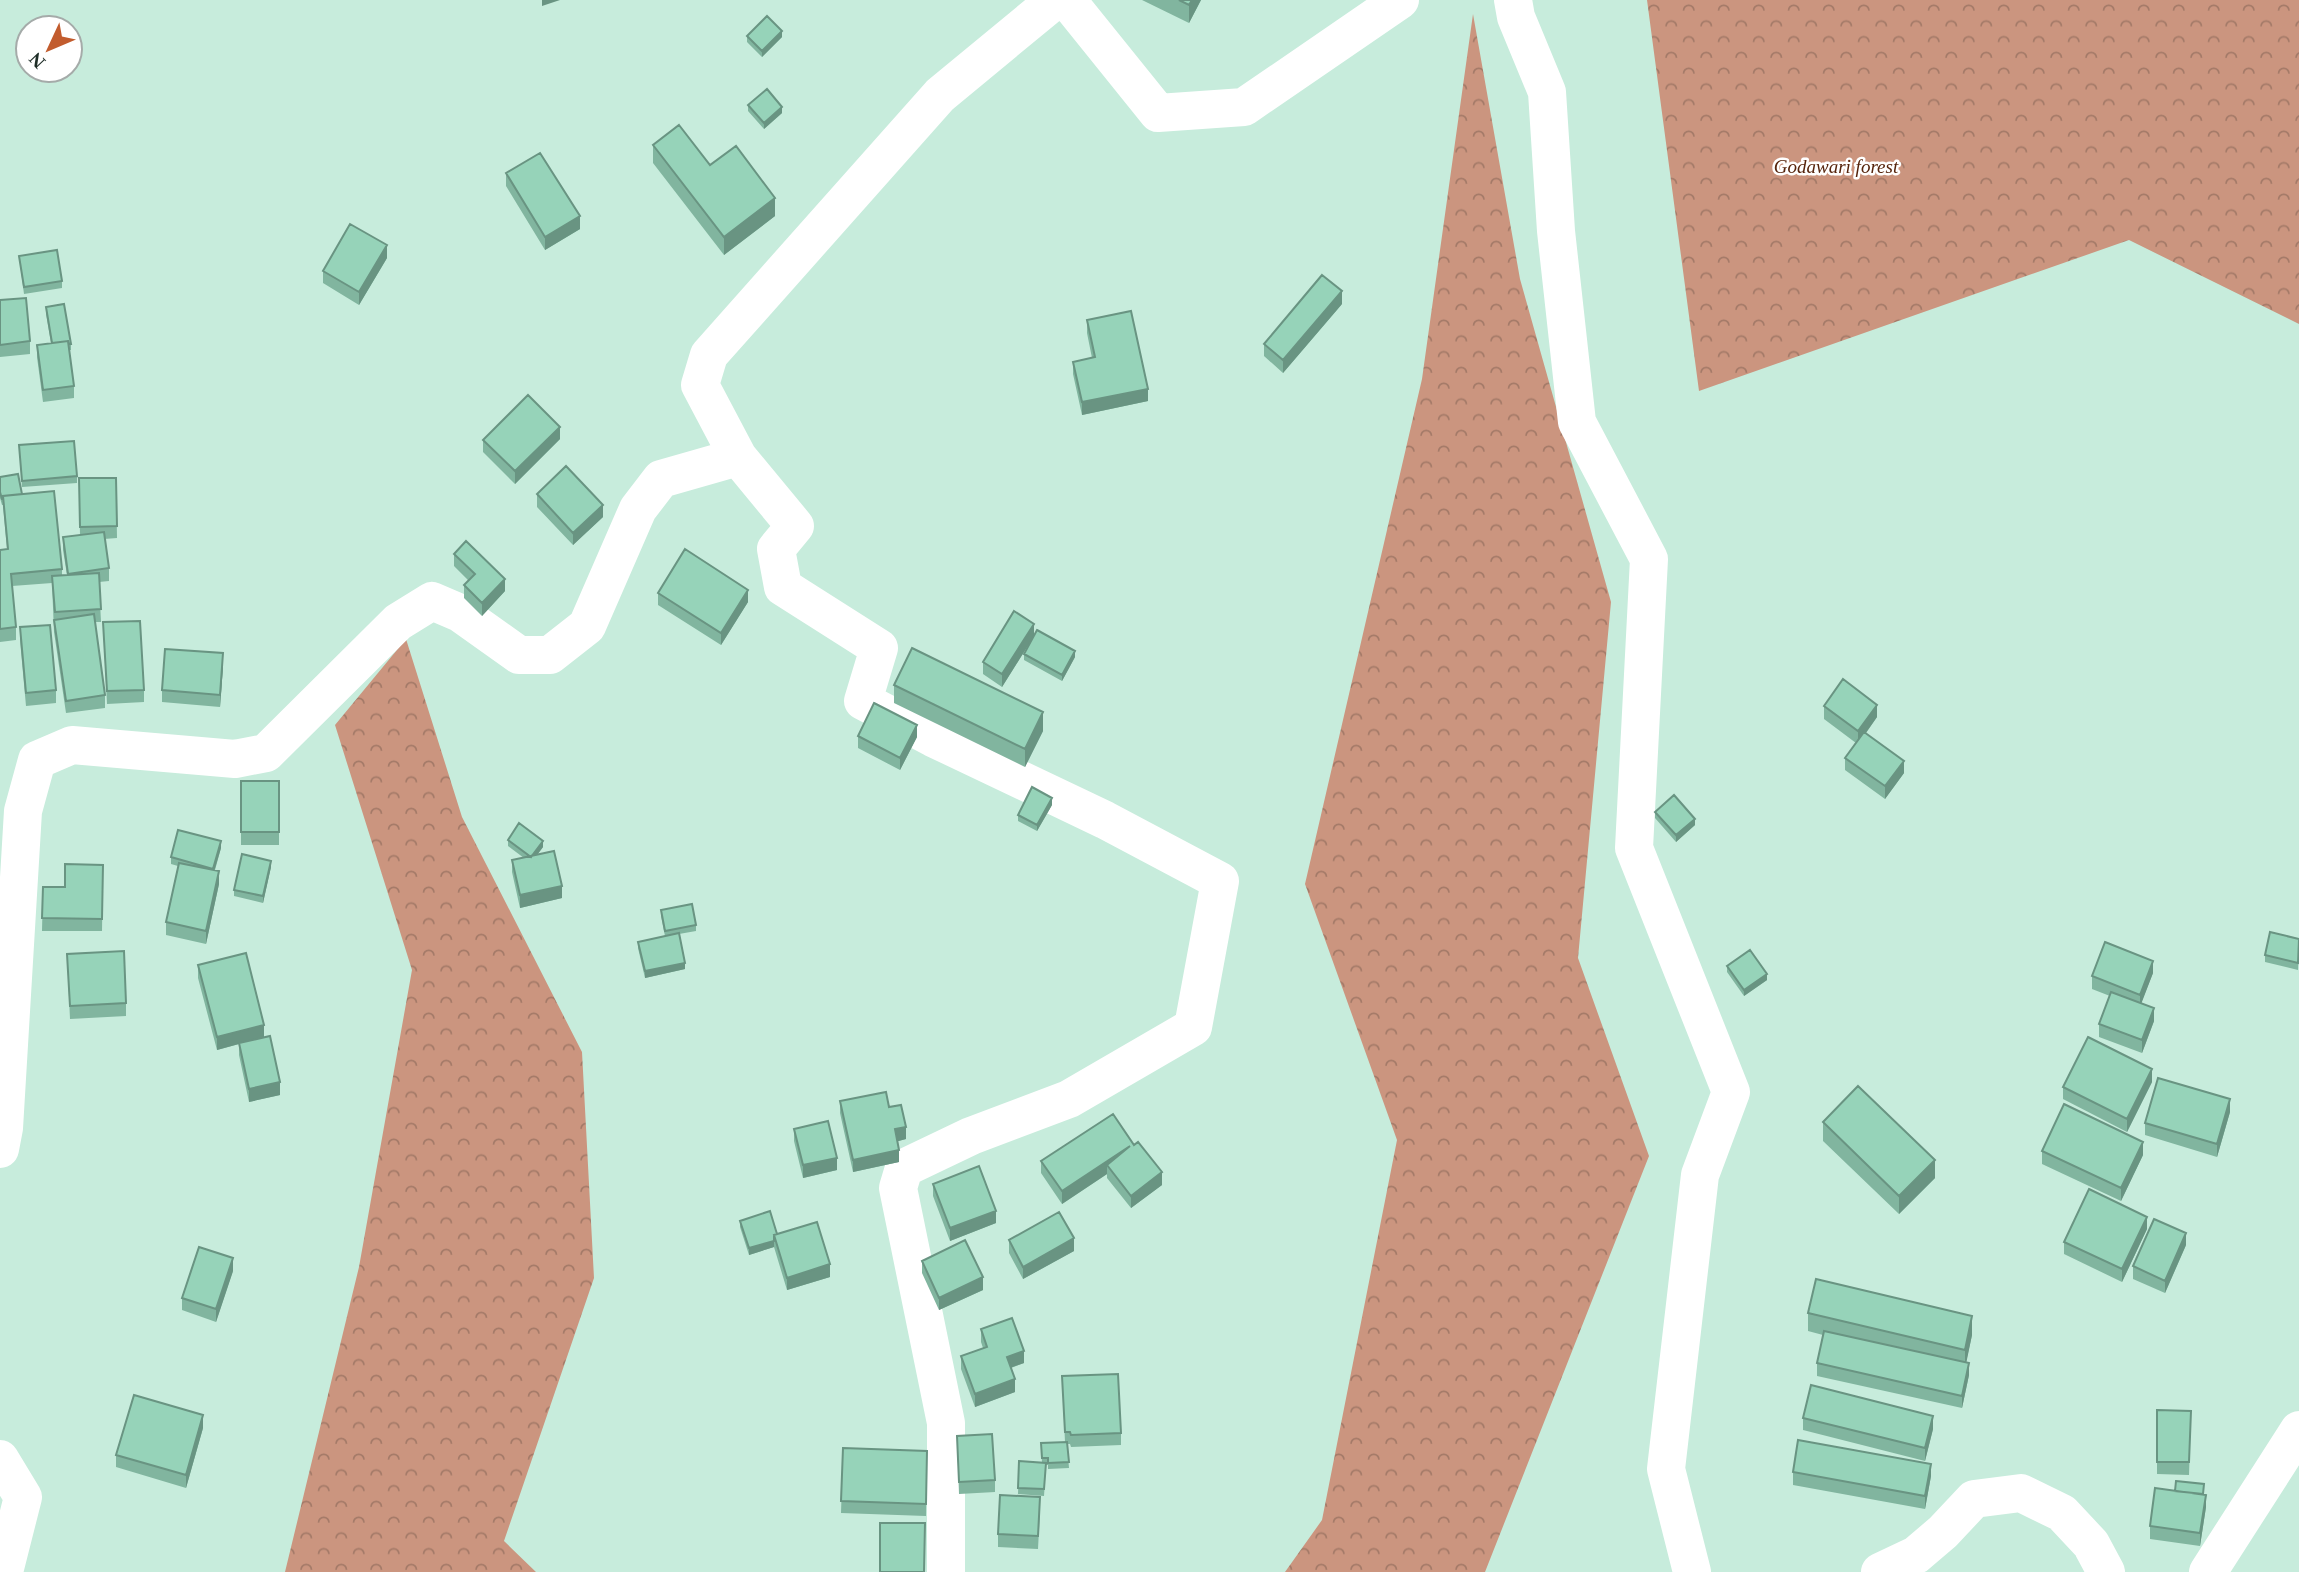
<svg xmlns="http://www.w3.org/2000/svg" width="2299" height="1572" viewBox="0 0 2299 1572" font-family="'Times New Roman',serif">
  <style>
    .forest { fill: url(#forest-crowns) }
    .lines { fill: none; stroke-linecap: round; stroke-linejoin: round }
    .minor { stroke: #fff; stroke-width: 38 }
    .wall { fill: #81b59f }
    .shaded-wall { fill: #699482 }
    .building { fill: #96d3b9; stroke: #699482; stroke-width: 2 }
    .labels { text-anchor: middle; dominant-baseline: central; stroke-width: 5; stroke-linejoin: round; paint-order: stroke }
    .park-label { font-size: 19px; font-style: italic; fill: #56240c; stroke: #fff }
  </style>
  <defs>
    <pattern id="forest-crowns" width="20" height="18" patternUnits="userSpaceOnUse" patternTransform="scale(1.75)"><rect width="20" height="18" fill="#cb957f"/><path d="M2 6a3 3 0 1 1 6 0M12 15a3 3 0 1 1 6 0" fill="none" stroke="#a47a68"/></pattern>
  </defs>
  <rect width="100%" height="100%" fill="#c7ecdc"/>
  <path class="forest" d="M1647,0H2299V324L2129,240L1699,391Z
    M1473,14L1520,279L1611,602L1578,958L1649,1156L1485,1572H1285L1322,1520L1397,1140L1305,884L1422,379Z
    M406,639L462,817L582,1052L594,1278L504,1541L536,1572H285L359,1267L412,970L335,725Z"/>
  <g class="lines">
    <path class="minor" d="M1067,0L1158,113L1244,107L1400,0
      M1513,0L1516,17L1547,92L1556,231L1577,422L1649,559L1634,848L1731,1092L1700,1175L1666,1469L1692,1572
      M738,457L795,526L776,549L783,587L879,648L863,701L933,738L1105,820L1220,881L1193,1027L1069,1099L971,1136L904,1168L898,1188L946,1423V1572
      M0,1149L4,1128L23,811L37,760L72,745L235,759L266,753L398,622L432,601L460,613L519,655H550L587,626L638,509L661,479L738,457L700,385L709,355L940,95L1055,0
      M0,1459L23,1497L4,1572
      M1880,1572L1916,1555L1943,1532L1974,1499L2021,1493L2062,1513L2091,1544L2106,1572
      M2208,1572L2299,1430"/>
  </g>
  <path class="wall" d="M1142,0H1201L1189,23Z
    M747,36L782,37L762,57L747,42Z
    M748,105L782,113L764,129L748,111Z
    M653,145L710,165L775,216L724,255L653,163Z
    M506,173L580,229L545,250L506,186Z
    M19,256L62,281V288L24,294Z
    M387,258L359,305L323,283V271Z
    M0,300L30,341V354L0,357Z
    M1342,304L1283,373L1264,356V344Z
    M46,307L71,344V350H69L74,386V398L43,402L37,357V345L51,343L46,314Z
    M1087,320L1148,401L1082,415L1073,374V362L1092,358L1087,333Z
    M560,439L515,484L483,452V440Z
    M19,445L77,476V483L22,487Z
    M0,477L22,494L62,569V575H67L63,550V537L80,535L79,478H116L117,538L104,539L109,568V581L99,582L101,622H95L105,695V708L66,713L54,632L52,583L12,586L16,627V640L0,642V550L7,549L3,505H2L0,498Z
    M537,494L603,517L573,545L537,507Z
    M454,554L505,591L482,616L464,598V585L469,581L454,566Z
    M658,593L748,602L721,645L658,605Z
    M103,622L144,690V702L107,704Z
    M20,627L56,690V703L26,706L20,640Z
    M1034,635L1075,657L1062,681L1024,660V654L1029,644L1002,687L983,674V662Z
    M223,666L220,707L162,702V690Z
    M894,685L1043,731L1025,767L894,703Z
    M1824,706L1877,717L1866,733L1904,773L1885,799L1845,770V758L1856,743L1824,719Z
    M858,736L917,737L900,770L858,748Z
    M241,781H279V845H241Z
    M1052,805L1037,831L1018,821V815Z
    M1655,812L1695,825L1676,842L1655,818Z
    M508,840L543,847L537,855L562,898L520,908L512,872V860L524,858L508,846Z
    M221,848L215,870L219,884L206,944L166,935V922L178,866L171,864V857Z
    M103,865L102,931H42L43,887H65Z
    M271,867L263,903L234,896V890Z
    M661,910L696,925V931L679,934L685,969L645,978L638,948V942L665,936L661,916Z
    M2299,939L2298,970L2265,962V955Z
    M67,954L126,1003V1016L70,1019Z
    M198,965L264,1037L280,1095L249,1102L239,1055V1044L217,1050L198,978Z
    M1727,966L1767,980L1744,996L1727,972Z
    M2153,973L2141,1003L2154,1021L2142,1053L2099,1037V1024L2110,996L2092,989V976Z
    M2152,1082L2127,1132L2063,1099V1087Z
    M840,1101L889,1107L906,1139L898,1141L899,1162L853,1172L840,1113Z
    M2230,1112L2217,1157L2145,1135V1123Z
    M1823,1122L1935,1178L1899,1214L1823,1141Z
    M794,1129L837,1170L803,1178L794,1141Z
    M1134,1145L1162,1185L1131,1208L1107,1178V1174L1062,1204L1041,1173V1161Z
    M2042,1151L2143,1155L2121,1201L2042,1164Z
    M933,1184L996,1223L950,1241L933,1196Z
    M740,1221L777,1234L830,1277L787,1290L774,1247L749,1255L740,1227Z
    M2147,1229L2122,1282L2064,1254V1242Z
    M1009,1240L1074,1251L1023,1279L1009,1253Z
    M2186,1245L2165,1293L2133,1279V1266Z
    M922,1261L983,1290L939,1310L922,1273Z
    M233,1271L216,1322L182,1310V1298Z
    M1808,1313L1972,1335L1966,1362L1969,1375L1962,1408L1817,1376V1363L1823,1335L1808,1331Z
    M981,1329L1024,1363L1011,1368L1015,1392L975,1407L961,1369V1356L983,1348L981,1342Z
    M1062,1376L1121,1433V1445L1071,1447L1070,1444H1067L1069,1468L1048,1469V1465H1046L1044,1496L1018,1494L1019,1461L1042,1463L1041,1443L1065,1442Z
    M2191,1411L2189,1475L2157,1474V1462Z
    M1803,1418L1933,1429L1925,1461L1803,1430Z
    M203,1428L186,1488L116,1467V1455Z
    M957,1436L995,1480V1492L959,1494Z
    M843,1448L927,1451L926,1516L841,1513Z
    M1793,1472L1931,1476L1925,1509L1793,1485Z
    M2203,1495L2206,1507L2200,1546L2150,1539V1526Z
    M1040,1510L1038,1549L998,1547V1534Z"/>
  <path class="shaded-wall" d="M542,0H560L542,6Z
    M1192,0H1201L1189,23V5Z
    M782,31V37L762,57V51Z
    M782,107V113L764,129V123Z
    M775,198V216L724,255V237Z
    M580,216V229L545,250V237Z
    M387,245V258L359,305V292Z
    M1342,291V304L1283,373V360Z
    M1148,389V401L1082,415V402Z
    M560,427V439L515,484V471Z
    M603,505V517L573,545V533Z
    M505,579V591L482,616V603Z
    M748,590V602L721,645V633Z
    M1034,624V636L1002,687V674Z
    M1075,651V657L1062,681V675Z
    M223,653V666L220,707V695Z
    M1877,705V717L1858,744V731Z
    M1043,712V731L1025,767V749Z
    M917,725V737L900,770V758Z
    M1904,761V773L1885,799V786Z
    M1052,798V805L1037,831V825Z
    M1695,819V825L1676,842V835Z
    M221,841V848L213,875V869Z
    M543,841V847L531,863V857Z
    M271,861V867L263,903V896Z
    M219,871V884L206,944V931Z
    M562,886V898L520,908V895Z
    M2153,961V973L2140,1007V995Z
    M685,963V969L645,978V971Z
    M1767,974V980L1744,996V990Z
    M2154,1008V1021L2142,1053V1040Z
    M264,1025V1037L217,1050V1037Z
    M2152,1069V1082L2127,1132V1119Z
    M280,1082V1095L249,1102V1089Z
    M2230,1099V1112L2217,1157V1144Z
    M906,1127V1139L895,1142V1129Z
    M2143,1142V1155L2121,1201V1188Z
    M1130,1146L1107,1165V1174L1062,1204V1191Z
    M899,1150V1162L853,1172V1160Z
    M837,1158V1170L803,1178V1165Z
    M1935,1160V1178L1899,1214V1196Z
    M1162,1172V1185L1131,1208V1196Z
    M996,1211V1223L950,1241V1228Z
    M2147,1217V1229L2122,1282V1269Z
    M2186,1233V1245L2165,1293V1281Z
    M1074,1238V1251L1023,1279V1267Z
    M774,1241V1247L749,1255V1248Z
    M233,1258V1271L216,1322V1309Z
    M830,1264V1277L787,1290V1278Z
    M983,1277V1290L939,1310V1298Z
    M1972,1316V1335L1965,1369V1350Z
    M1024,1351V1363L1007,1369V1357Z
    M1969,1363V1375L1962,1408V1396Z
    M1015,1379V1392L975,1407V1394Z
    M203,1415V1428L186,1488V1475Z
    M1933,1416V1429L1925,1461V1448Z
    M1931,1464V1476L1925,1509V1496Z
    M2206,1495V1507L2200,1546V1533Z"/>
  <path class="building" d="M1179,0H1192L1189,5Z
    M767,16L782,31L762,51L747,36Z
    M767,89L782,107L764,123L748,105Z
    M679,125L710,165L736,146L775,198L724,237L653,145Z
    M540,153L580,216L545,237L506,173Z
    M350,224L387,245L359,292L323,271Z
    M57,250L62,281L24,287L19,256Z
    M1322,275L1342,291L1283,360L1264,344Z
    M26,298L30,341L0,345V300Z
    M64,304L71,344H69L68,341L52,343L46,307Z
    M1131,311L1148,389L1082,402L1073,362L1095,357L1087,320Z
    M68,341L74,386L43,390L37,345Z
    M528,395L560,427L515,471L483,440Z
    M74,441L77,476L22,481L19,445Z
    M566,466L603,505L573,533L537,494Z
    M18,474L22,494L3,496V499H2L0,492V477Z
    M79,478H116L117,526L80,527Z
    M54,491L62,569L11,574L16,627L0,629V550L8,549L3,496Z
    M104,532L109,568L68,574L63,537Z
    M466,541L505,579L482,603L464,585L475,574L454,554Z
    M685,549L748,590L721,633L658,593Z
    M99,573L101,609L55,612L52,576Z
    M1014,611L1034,624L1002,674L983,662Z
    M94,614L105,695L66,701L54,620Z
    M140,621L144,690L107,691L103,622Z
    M50,625L56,690L26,693L20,627Z
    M1037,630L1075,651L1062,675L1024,654Z
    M912,648L1043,712L1025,749L894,685Z
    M165,649L223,653L220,695L162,690Z
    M1843,679L1877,705L1858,731L1824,706Z
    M874,703L917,725L900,758L858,736Z
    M1864,732L1904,761L1885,786L1845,758Z
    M241,781H279V832H241Z
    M1032,787L1052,798L1037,825L1018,815Z
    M1674,795L1695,819L1676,835L1655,812Z
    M519,823L543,841L531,857L508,840Z
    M178,830L221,841L213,869L171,857Z
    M554,851L562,886L520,895L512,860Z
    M242,854L271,861L263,896L234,890Z
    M179,863L219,871L206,931L166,922Z
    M65,864L103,865L102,919L42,918L43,887H65Z
    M692,904L696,925L665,931L661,910Z
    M2270,932L2299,939L2298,963L2265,955Z
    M679,933L685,963L645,971L638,942Z
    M2105,942L2153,961L2140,995L2092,976Z
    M1750,950L1767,974L1744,990L1727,966Z
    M124,951L126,1003L70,1006L67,954Z
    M246,953L264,1025L217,1037L198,965Z
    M2111,992L2154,1008L2142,1040L2099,1024Z
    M270,1036L280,1082L249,1089L239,1043Z
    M2088,1037L2152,1069L2127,1119L2063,1087Z
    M2158,1078L2230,1099L2217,1144L2145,1123Z
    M1858,1086L1935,1160L1899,1196L1823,1122Z
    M886,1092L889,1107L901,1105L906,1127L895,1129L899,1150L853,1160L840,1101Z
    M2064,1104L2143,1142L2121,1188L2042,1151Z
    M1113,1114L1134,1145L1138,1142L1162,1172L1131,1196L1107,1165L1130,1146L1062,1191L1041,1161Z
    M828,1121L837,1158L803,1165L794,1129Z
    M979,1166L996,1211L950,1228L933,1184Z
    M2089,1189L2147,1217L2122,1269L2064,1242Z
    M770,1211L777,1234L774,1235V1241L749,1248L740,1221Z
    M1059,1212L1074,1238L1023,1267L1009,1240Z
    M2154,1219L2186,1233L2165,1281L2133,1266Z
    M817,1222L830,1264L787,1278L774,1235Z
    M965,1240L983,1277L939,1298L922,1261Z
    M199,1247L233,1258L216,1309L182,1298Z
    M1816,1279L1972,1316L1965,1350L1808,1313Z
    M1012,1318L1024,1351L1007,1357L1015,1379L975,1394L961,1356L987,1347L981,1329Z
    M1824,1331L1969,1363L1962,1396L1817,1363Z
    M1118,1374L1121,1433L1071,1435L1070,1432H1065L1062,1376Z
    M1811,1385L1933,1416L1925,1448L1803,1418Z
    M134,1395L203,1415L186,1475L116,1455Z
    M2157,1410L2191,1411L2189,1462H2157Z
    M992,1434L995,1480L959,1482L957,1436Z
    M1798,1440L1931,1464L1925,1496L1793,1472Z
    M1067,1442L1069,1462L1048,1463V1458H1042L1041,1443Z
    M843,1448L927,1451L926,1504L841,1501Z
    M1019,1461L1046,1463L1044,1489L1018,1488Z
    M2176,1481L2204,1484L2203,1494L2175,1491Z
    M2155,1488L2206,1495L2200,1533L2150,1526Z
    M1000,1495L1040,1497L1038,1536L998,1534Z
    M880,1523H925L924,1572H880Z"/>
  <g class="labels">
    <g class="park-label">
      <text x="1836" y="166">Godawari forest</text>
    </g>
  </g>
  <g transform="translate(49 49) rotate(226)"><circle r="33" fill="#ffffff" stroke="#a5aba9" stroke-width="2"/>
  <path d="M0-5L12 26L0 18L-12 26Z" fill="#c25c2e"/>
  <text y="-10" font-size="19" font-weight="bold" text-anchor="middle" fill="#1e2d27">N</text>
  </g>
</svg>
